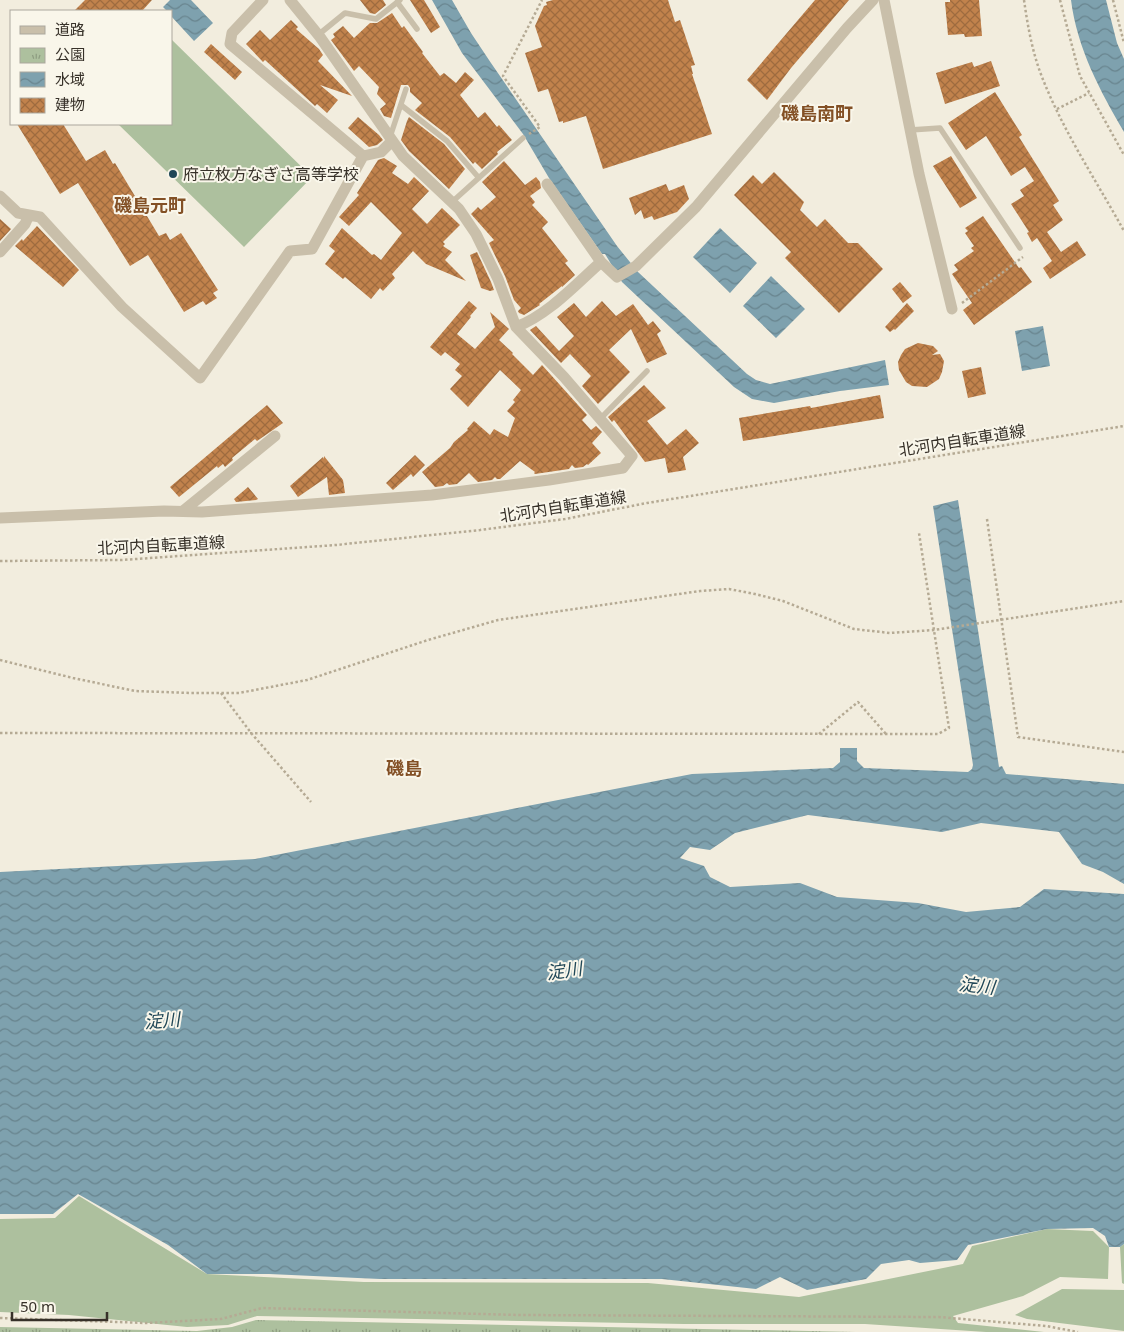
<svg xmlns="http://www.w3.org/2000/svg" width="1124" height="1332" viewBox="0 0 1124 1332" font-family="'Noto Sans','Noto Sans JP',sans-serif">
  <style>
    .green { fill: #adc09e }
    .park { fill: url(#park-tufts) }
    .water { fill: url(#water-waves) }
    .building { fill: url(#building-cross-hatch) }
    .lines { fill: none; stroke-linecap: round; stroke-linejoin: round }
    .path { stroke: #b5aa94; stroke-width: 2.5; stroke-dasharray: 2.5 2.5; stroke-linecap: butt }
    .lane { stroke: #c9bfaa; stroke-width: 5.5 }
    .street { stroke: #c9bfaa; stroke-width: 11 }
    .poi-dot { fill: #204757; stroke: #f9f6ea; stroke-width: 2 }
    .labels { text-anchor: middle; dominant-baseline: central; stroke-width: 4; stroke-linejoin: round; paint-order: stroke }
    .poi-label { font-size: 16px; fill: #373129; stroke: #f9f6ea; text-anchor: start }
    .street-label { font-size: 16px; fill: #373129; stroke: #f9f6ea }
    .neighbourhood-label { font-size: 18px; font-weight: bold; fill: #835025; stroke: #f9f6ea }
    .water-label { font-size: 18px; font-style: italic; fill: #204757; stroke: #f9f6ea }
  </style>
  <defs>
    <pattern id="park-tufts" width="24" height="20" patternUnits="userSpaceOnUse" patternTransform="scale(1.25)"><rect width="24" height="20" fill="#adc09e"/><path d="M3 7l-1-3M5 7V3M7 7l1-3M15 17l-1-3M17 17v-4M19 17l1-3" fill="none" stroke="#8e9d81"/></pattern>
    <pattern id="water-waves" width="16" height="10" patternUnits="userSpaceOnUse" patternTransform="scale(1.25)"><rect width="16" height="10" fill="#7ea1ae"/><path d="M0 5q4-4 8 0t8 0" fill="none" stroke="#68848e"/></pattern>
    <pattern id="building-cross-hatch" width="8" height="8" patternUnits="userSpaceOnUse" patternTransform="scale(1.25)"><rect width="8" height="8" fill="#c1824c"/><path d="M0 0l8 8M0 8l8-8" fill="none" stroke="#9e6b3f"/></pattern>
  </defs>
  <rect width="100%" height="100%" fill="#f2edde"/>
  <path class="green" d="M171,39L312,177L244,247L118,124H171Z
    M79,1196L207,1274L364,1282L648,1283L799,1297L963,1264L972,1246L1047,1229L1093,1231L1109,1247L1108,1279L1060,1277L1023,1296L953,1316L958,1323L1044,1332H986L865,1324H684L257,1316L228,1325L187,1327L69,1315L0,1312V1219L55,1218Z
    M1124,1244V1284L1122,1283L1120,1247Z
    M1062,1289L1124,1290V1331L1027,1319L1015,1315Z"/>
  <path class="park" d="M256,1320L856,1332H905H0V1327L197,1331L232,1327Z"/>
  <path class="water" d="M170,0H191L213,23L194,41L171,16V11H167L163,7Z
    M432,0H452L471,33L491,63L617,246L638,272L747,374L756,380L770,384L885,360L889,385L840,391L774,403L752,399L734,387L622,282L605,254H602L549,178L523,134L462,53Z
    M1071,0H1106L1117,43L1124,59V132C1100,91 1077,48 1071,0Z
    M720,228L757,263L730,293L693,257Z
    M771,276L805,309L776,338L743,306Z
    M1043,326L1050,366L1022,371L1015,331Z
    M958,500L999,767L1002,766L1006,774L1124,784V884L1103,872L1082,864L1059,832L981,823L942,832L808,815L735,833L710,850L690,847L680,858L704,866L710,877L730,887L800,883L837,897L918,903L966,912L1020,907L1044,889L1124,894V1244L1120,1247H1109L1105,1236L1093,1228L1047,1229L968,1245L957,1260L920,1263L909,1260L881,1264L866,1279L807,1290L780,1277L756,1289L662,1279H380L269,1274H207L168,1245L78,1194L53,1214H0V872L255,859L692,774L833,768L840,762V748H857V761L864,768L968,772L972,769L973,765L933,506Z"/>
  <path class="building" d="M85,0H152L142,11H74Z
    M360,0H383L386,5L375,14L370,13Z
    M410,0H424L440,27L431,33Z
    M553,0H668L675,22L680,20L695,65L691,66L693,74H692L712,134L603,169L586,116L563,123V121L559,122L548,89L538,92L525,53L542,47L535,26L544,6L547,5L546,2Z
    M815,0H849L791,68L767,100L747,80Z
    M950,0H979L982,36L965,37L964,34L948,35L945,2H950Z
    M392,13L402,28L404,26L423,52L422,53L440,76L444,73L456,83L465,72L474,80L460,95L478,118L485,112L497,127L499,125L512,140L497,152L498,154L482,169L475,162L473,164L450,137L415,110L422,103L410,92V88L408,85H401L391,118L384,116L380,109L386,104L377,94L379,87L359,66L354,71L331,40L335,37L333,34L343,26L354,38L370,23H377Z
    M291,20L298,27L296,29L319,49L323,55L318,61L352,96L320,85L338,100L327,113L317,104L315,106L265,60L263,62L246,44L260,30L270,40Z
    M211,44L242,72L235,80L204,52Z
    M991,61L1000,86L945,104L936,73L972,62L974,67Z
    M995,92L1022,135L1019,137L1059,201L1053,205L1063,220L1047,232L1061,252L1077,241L1086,255L1050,279L1043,268L1052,261L1037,238L1032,242L1027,233L1029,232L1011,204L1024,196L1020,190L1034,181L1025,167L1011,176L986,136L966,150L948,123Z
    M358,117L379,135L383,140L377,145L369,147L348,128Z
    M409,117L444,144L465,169L449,189L409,151L401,140L407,121Z
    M17,124H63L86,161L105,150L113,164L115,163L159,236L166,233L170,240L181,233L218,290L213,293L217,298L206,305L203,301L184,312L148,255L130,266L78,183L60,194Z
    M951,156L977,198L960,208L933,166Z
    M384,158L397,166L392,173L408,184L414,177L429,191L412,209L427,224L442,208L460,225L443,242L445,244L443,246L452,252L445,260L466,281L426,264L413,251L392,274L395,278L383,291L380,288L371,299L345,277L343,279L325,264L335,251L329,246L342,228L372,255L374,254L381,260L402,233L371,202L349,226L339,217L359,195L357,193L378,160Z
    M504,161L525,185L536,177L540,182L541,188L530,196L535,202L532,205L548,222L542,228L568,261L565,263L575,275L562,287V286L539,304L540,305L524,315L519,313L518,311L521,308L514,300L505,276L489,243L494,240L471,214L478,207L481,210L496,197L482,182Z
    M774,172L804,202L800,210L817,227L825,219L848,243H858L883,269L839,313L785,258L791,252L734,195L753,175L762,184Z
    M666,184L669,191L684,185L689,199L677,212L654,220L652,216L644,219L641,210L635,215L629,198Z
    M983,216L1019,268L1021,267L1032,282L974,325L963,310L972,303L952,274L958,270L954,265L974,251L971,248L974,246L965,233L968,231L965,228Z
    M0,219L11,229L0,241Z
    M37,226L79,270L63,287L15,246L22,239L23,241Z
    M477,252L491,282L494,290L490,291L481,288L470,255Z
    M900,282L912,296L903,303L892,289Z
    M469,301L477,308L470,316L471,317L457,334L475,349L495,327L490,312L509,329L499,340L513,353L512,354L533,375L542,365L587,415L582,420L591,430L596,426L602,432L592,443L601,453L588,465L587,464L583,467L575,468L572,465L569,469L535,474L534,473L535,472L520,461L500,479H497L495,477L492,480L478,482L469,473L457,484L449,485L447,483L443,486L435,487L422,472L450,448L454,442L468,430L467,429L474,421L490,435L494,429L508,437L515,418L507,411L515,402L513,400L521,390L500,370L468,407L450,389L462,376L455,370L460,364L445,352L441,356L430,347Z
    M602,301L616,316L633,304L648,325L653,321L661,331L657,334L667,354L647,363L631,329L609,350L630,372L598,404L582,386L591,376L570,354L561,363L530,330L536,326L559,351L574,336L557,317L574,303L586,317Z
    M907,303L914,311L895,330L894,329L890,332L885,327Z
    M918,343L933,346L938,351L932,355L940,354L944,361L942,372L939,379L927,387L912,386L906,382L899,370L898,362L901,355L905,349Z
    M981,367L986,394L968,398L962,371Z
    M644,385L666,408L647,421L667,445L686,429L699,443L683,457L686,470L668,473L665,458L645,462L614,420L612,422L608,417Z
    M880,395L884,418L743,441L739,418L810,406L811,408Z
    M267,405L283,423L257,441L255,439L232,458L233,460L225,467L223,464L218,468L217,466L179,497L170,487Z
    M415,455L425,465L413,477L411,474L393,490L386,483Z
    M324,456L343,480L345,493L329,495L327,477L298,497L290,486L323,457L324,459Z
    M248,487L258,499L256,500L236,502L234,499Z"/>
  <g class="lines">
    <path class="path" d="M1024,0C1028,28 1033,56 1044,82C1065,134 1097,182 1124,231
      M1060,0L1080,76L1124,155
      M1113,0L1124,43
      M1057,109L1089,93
      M529,134L540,127L503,76L542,0
      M962,303L1023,257
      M987,519L1018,737L1124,752
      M0,561L122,560L336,545L480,530L565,519L647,503L1124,426
      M0,660L73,678L135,691L191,693H239L307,680L428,640L498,620L700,591L729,589L755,594L783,601L854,629L890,633L934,630L1124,601
      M221,693L252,734L311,802
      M0,733L938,734L949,728L919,533
      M819,734L858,702L886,734
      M0,1318L146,1323L221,1319L262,1308L518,1315L939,1317L1046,1326L1078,1332"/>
    <path class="lane" d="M397,2L417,29
      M318,35L345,13L376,19L400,0
      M401,105L447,141L479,178
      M910,130L940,128L1020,248
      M390,137L406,89
      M452,202L523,138
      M600,419L647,371"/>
    <path class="street" d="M884,0L919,174L952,309
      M363,156L381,152L392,141
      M547,184L601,262L617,277L636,266L696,207L847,28L873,0
      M0,196L18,213L40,217L122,307L200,378L290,251L312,249L363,156L230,44L232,33L263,0
      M0,252L25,224L29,215
      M516,327C548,315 576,284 601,262
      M183,511L275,436
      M0,518L164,511L202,512L432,495L549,480L623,468L632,456L564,377L516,327L498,279L476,234L459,209L403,156L320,37L290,0"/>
  </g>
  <circle class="poi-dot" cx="173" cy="174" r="5"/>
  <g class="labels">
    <g class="poi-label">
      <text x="183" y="174">府立枚方なぎさ高等学校</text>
    </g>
    <g class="street-label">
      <text transform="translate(962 440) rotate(-9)">北河内自転車道線</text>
      <text transform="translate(563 506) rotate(-9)">北河内自転車道線</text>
      <text transform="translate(161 545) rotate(-3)">北河内自転車道線</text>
    </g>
    <g class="neighbourhood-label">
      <text x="817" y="113">磯島南町</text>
      <text x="150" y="205">磯島元町</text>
      <text x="404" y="768">磯島</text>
    </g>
    <g class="water-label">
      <text transform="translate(564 970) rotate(-8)">淀川</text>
      <text transform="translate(977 985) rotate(6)">淀川</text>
      <text transform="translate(162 1020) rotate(-5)">淀川</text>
    </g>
  </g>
  <rect x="10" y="10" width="162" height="115" fill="#f9f6ea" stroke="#aba79d"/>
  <rect x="20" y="26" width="25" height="8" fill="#c9bfaa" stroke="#aba79d"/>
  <text x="55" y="35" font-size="15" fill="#373129">道路</text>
  <rect x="20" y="48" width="25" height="15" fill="url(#park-tufts)" stroke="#aba79d"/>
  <text x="55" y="60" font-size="15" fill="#373129">公園</text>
  <rect x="20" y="72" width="25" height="15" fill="url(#water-waves)" stroke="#aba79d"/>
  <text x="55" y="85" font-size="15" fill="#373129">水域</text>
  <rect x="20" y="98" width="25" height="15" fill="url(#building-cross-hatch)" stroke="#aba79d"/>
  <text x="55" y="110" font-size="15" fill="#373129">建物</text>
  <path d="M12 1312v8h95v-8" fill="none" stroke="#373129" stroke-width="2.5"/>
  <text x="20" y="1312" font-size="15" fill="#373129" stroke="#f9f6ea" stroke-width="4" paint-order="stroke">50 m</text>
</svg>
